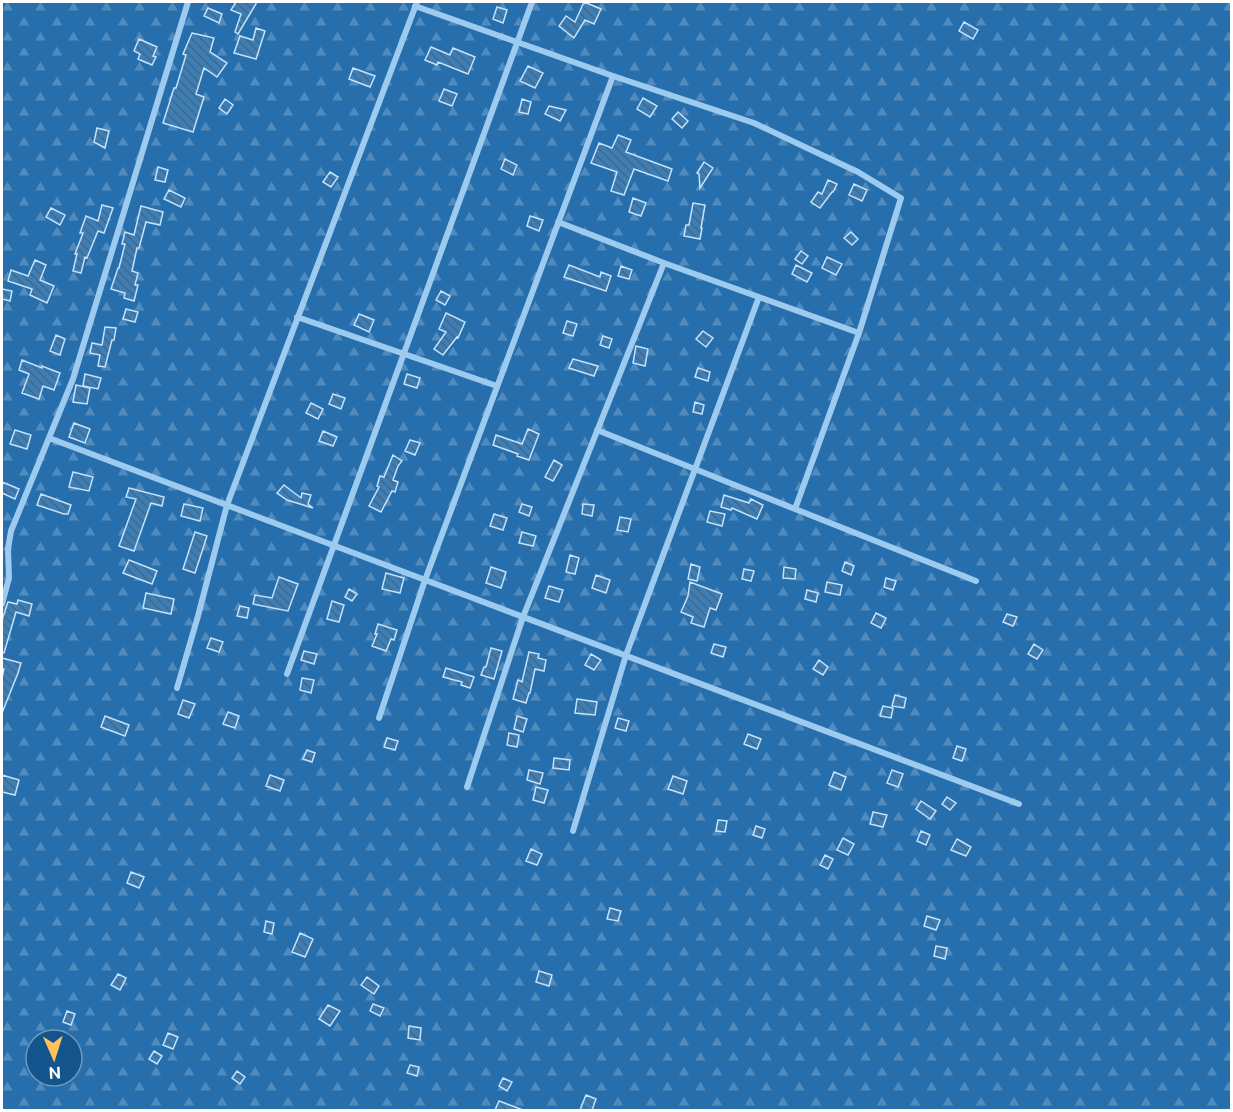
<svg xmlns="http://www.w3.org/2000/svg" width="1233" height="1112" viewBox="0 0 1233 1112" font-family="'Public Sans',sans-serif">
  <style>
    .forest { fill: url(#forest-firs); fill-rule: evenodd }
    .building { fill: url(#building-back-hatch); stroke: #c4e2fc; stroke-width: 1.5 }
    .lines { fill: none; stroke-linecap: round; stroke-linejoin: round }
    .minor { stroke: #9dcbf0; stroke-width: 6 }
  </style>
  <defs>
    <pattern id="forest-firs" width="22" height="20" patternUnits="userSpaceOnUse" patternTransform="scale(1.5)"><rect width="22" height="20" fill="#266eac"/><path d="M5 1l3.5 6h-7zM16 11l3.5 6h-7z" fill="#518bbd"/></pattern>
    <pattern id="building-back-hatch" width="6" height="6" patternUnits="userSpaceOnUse" patternTransform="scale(1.5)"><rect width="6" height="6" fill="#3d7eb6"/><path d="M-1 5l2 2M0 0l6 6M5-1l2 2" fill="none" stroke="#446886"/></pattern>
  </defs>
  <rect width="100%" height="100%" fill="#14548d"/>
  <path class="forest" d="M2,2H1231V1110H2ZM36,1040H72V1076H36Z"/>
  <path class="building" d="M236,2H257L238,34L235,32L241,14L231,10Z
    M584,2L601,9L594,24L585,20L574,38L559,26L566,16L575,22Z
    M497,7L507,10L503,23L493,19Z
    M208,8L222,14L219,23L204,16Z
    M964,22L978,30L973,39L959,31Z
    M256,28L265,31L256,59L234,53L240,36L253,40Z
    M192,33L214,38L210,52L227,63L217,77L204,68L196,94L204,97L193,132L163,123L174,88H176L186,55L183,54Z
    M139,39L157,47L153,56L156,57L152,65L138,59L140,54L134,51Z
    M431,47L450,55L453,48L475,57L468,74L438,62L437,65L425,60Z
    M528,66L543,73L535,88L520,81Z
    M353,68L375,76L370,87L349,79Z
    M444,89L457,94L452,106L439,101Z
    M643,98L657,106L650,117L637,109Z
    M225,99L233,105L227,114L219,108Z
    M522,99L531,102L528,114L519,112Z
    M549,106L566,110L560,121L545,114Z
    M678,112L688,121L682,128L672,119Z
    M97,128L109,131L105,148L94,142Z
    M618,135L631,140L626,152L672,169L668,181L634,169L624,195L611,191L617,172L591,163L599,143L612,148Z
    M505,159L517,165L513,175L501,169Z
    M704,162L713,168L700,188L699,174L697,173Z
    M158,167L168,170L165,182L155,180Z
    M330,172L338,177L331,187L323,182Z
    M828,180L837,184L833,192H832L820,208L811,202L818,192L822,194Z
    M854,184L867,190L862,201L849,195Z
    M169,190L185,198L181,207L164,199Z
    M633,198L646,203L641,216L629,212Z
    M693,203L705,205L701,228H702L700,239L684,236L686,225H689Z
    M102,205L113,208L104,233L98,231L87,258L85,257L81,273L73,271L77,254H75L83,233H80L86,216L98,221Z
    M141,206L163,212L160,225L146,222L139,248H137L132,271L138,273L135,285H138L134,301L124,298L125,293L111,289L118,268H119L125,244H122L125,232L134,235Z
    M51,208L65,215L60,225L46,217Z
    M530,216L543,220L539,231L527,226Z
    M851,232L858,239L852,245L844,238Z
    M801,251L808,256L802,264L795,259Z
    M827,257L842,264L836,275L822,268Z
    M35,260L46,265L40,280L54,286L47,303L30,295L32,289L8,281L11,270L28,276Z
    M569,265L600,277L601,272L611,276L606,291L564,277Z
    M796,265L812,273L807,282L792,274Z
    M621,266L632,270L629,279L618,276Z
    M2,289L12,291L10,301L2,299Z
    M441,291L450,296L445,305L436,300Z
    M126,309L138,312L135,322L123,319Z
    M446,313L465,322L458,338L457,337L443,355L434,349L446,332L439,329Z
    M359,314L374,320L369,332L354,325Z
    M567,321L577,324L573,336L563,333Z
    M105,327L116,328L114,340H112L105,367L98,366L100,355L90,353L92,343L102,345Z
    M703,331L713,338L706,347L696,339Z
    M56,335L65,339L60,355L50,351Z
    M603,336L612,339L609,348L600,345Z
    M636,346L648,349L645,366L633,363Z
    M573,359L598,366L594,376L569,368Z
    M22,360L42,368V366L60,373L54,390L43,386L39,399L22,393L29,374L19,370Z
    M698,368L710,372L708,381L695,377Z
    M85,374L101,378L98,389L83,386Z
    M407,374L420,378L417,388L404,384Z
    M76,385L90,388L87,404L73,402Z
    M333,394L345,398L341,409L329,404Z
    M695,402L704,405L702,414L693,412Z
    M311,403L323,409L318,419L306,413Z
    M74,423L90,429L85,443L69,437Z
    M528,429L539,434L529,460L517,456L518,454L493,445L496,435L522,444Z
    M15,430L31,435L27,449L10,444Z
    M323,431L337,437L333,446L319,441Z
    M410,440L420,443L415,455L405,451Z
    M393,455L402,461L398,466L393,480L398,482L395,492L392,491L381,512L369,506L379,487L377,486L380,476L384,477Z
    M554,460L562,465L553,481L545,477Z
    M73,472L93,477L89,491L69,487Z
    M2,482L19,489L15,499L2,493Z
    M284,485L301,498L302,493L311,495L308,504L313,508L287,500L277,493Z
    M129,488L164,497L162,506L151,503L134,551L119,546L136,499L126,497Z
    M41,494L71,505L68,514H64L37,505Z
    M724,495L749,503L751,499L763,505L757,519L732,508L731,510L721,507Z
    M184,504L203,508L200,521L181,516Z
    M522,504L532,507L529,516L519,512Z
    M583,504L594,505L592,516L582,514Z
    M710,511L725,514L722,526L707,522Z
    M494,514L507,518L503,530L490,526Z
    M620,517L631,519L628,532L617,530Z
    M195,532L207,536L195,573L183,569Z
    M522,532L536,536L533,546L519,543Z
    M570,555L579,558L575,574L566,572Z
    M129,560L157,571L152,584L123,573Z
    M845,562L854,566L851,575L842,571Z
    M691,564L700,567L697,581L688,579Z
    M491,567L506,572L501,588L486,583Z
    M784,567L796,569L795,579L783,578Z
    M744,569L754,571L751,581L742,579Z
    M386,573L404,578L400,593L382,589Z
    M596,575L610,580L606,593L592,588Z
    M279,577L298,584L288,611L253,604L255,595L272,598Z
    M886,578L896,581L893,590L884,587Z
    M690,582L722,594L716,610L710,608L704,627L691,623L693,617L681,612L688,596Z
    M827,582L842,585L840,595L825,592Z
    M549,586L563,590L559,602L545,598Z
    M349,589L357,594L352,601L345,597Z
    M807,590L818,593L816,602L805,599Z
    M146,593L174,599L171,614L143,608Z
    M18,600L32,604L29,616L16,612L4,653L2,652V620L8,602L17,604Z
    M332,601L344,605L339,622L327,619Z
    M240,606L249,608L247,618L237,616Z
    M876,613L886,618L881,628L871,623Z
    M1007,614L1017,617L1013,626L1003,622Z
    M378,624L397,630L394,640L391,639L386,651L372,646L377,634H375Z
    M211,638L223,642L219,652L207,648Z
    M714,644L726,647L723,657L711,653Z
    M1034,644L1043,650L1037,659L1028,654Z
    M491,648L502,651L494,679L481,675L484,667H486Z
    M304,651L317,654L314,664L301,660Z
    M529,652L539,654L538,658L546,660L544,671L535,669L530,693H529L526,703L513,699L518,680L522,682Z
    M591,654L601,660L594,670L585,665Z
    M2,658L21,663L18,673L2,713V677L4,669H2Z
    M819,660L828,667L823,675L813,669Z
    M446,668L474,677L470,688L461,685L462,682L443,677Z
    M302,678L314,680L311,693L300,690Z
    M895,695L906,698L904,708L892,706Z
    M577,699L597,702L595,715L575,713Z
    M183,700L195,704L189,718L178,714Z
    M883,706L893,708L891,718L880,716Z
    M228,712L239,716L235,728L223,724Z
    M105,716L129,725L125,736L101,727Z
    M517,716L527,719L523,732L514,729Z
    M618,718L629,721L626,731L615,728Z
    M509,733L519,735L517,747L507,745Z
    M748,734L761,739L757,749L744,744Z
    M387,738L398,741L395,750L384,747Z
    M957,746L966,749L962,761L953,758Z
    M307,750L315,753L312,762L303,759Z
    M554,758L570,760L569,770L553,768Z
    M529,770L543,773L540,784L527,780Z
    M892,770L903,774L898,787L887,783Z
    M834,772L846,777L841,790L829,785Z
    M2,775L19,780L15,795L2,792Z
    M270,775L284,780L280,791L266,786Z
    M673,776L687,781L683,794L668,789Z
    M536,787L548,790L544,803L533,800Z
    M947,797L956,803L950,810L942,804Z
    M921,801L936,811L930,819L916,809Z
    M873,812L887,815L883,827L870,824Z
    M718,820L727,821L725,832L716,831Z
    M756,826L765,829L762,838L753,835Z
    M921,831L930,835L926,845L917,841Z
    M843,838L854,844L848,855L837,850Z
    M957,839L971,847L966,856L951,850Z
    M531,849L542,854L537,865L526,861Z
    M825,855L833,859L828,869L820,865Z
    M131,872L144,877L139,888L127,883Z
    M610,908L621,911L618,921L607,919Z
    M927,916L940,920L936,930L924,926Z
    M266,921L274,923L272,934L264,932Z
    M300,933L313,939L305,957L292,952Z
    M936,946L947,948L945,959L934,956Z
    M539,971L552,975L549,986L536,982Z
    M118,974L126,978L120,990L111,985Z
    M367,977L379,986L374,994L361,985Z
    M373,1004L384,1008L380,1016L370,1011Z
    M328,1005L340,1011L330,1026L319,1019Z
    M67,1011L75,1014L71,1025L63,1022Z
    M409,1026L421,1028L420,1040L408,1038Z
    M168,1033L178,1037L173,1049L163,1045Z
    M154,1051L162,1056L157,1064L149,1059Z
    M410,1065L419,1067L417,1076L407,1073Z
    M237,1071L245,1077L240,1084L232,1078Z
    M503,1078L512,1082L507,1091L499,1086Z
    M586,1095L596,1099L592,1110H580Z
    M499,1101L523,1110H495Z"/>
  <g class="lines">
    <path class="minor" d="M415,6L613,76L754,123L858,172L901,198L859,333L664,263L558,222
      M297,317L497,386
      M597,430L795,509L859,333
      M49,438L1019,804
      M795,509L976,581
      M2,604L9,578L8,549L11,531L73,379L188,2
      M287,674L532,2
      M177,688L198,616L227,505L417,2
      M379,718L425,580L613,76
      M467,787L523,617L664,263
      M573,831L626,655L759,297"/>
  </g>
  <rect width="1233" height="1112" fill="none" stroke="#ffffff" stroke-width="6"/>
  <g transform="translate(54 1058) rotate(177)"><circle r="28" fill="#14548d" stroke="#7298bb" stroke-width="1.5"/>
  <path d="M0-4.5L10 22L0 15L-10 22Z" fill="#ffc15c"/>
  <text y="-9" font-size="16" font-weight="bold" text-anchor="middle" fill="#ffffff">N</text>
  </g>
</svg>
